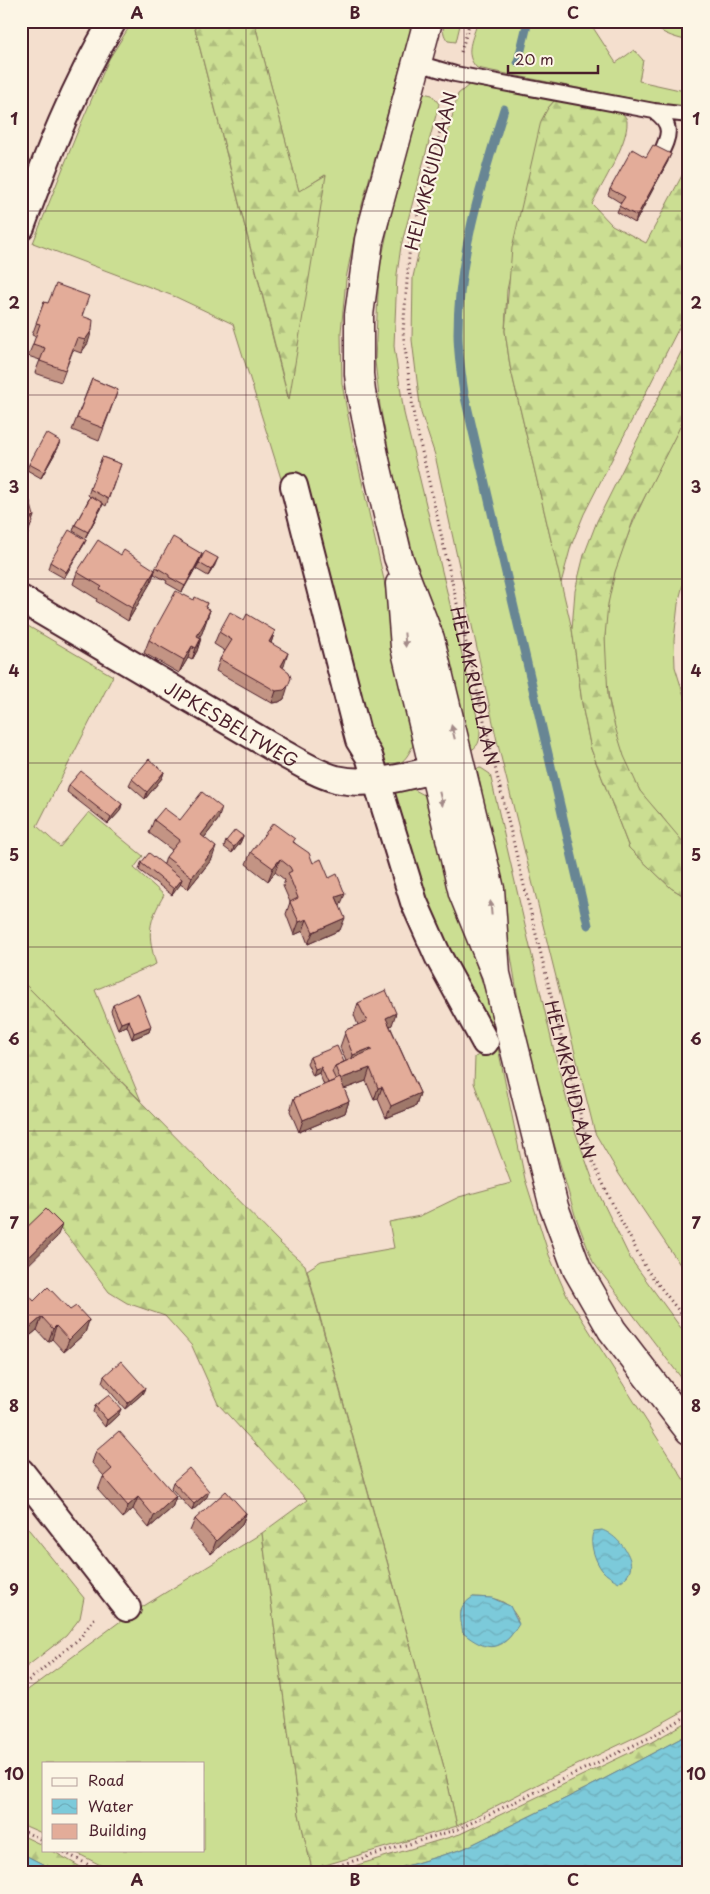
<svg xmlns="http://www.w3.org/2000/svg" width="710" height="1894" viewBox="0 0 710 1894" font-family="'Playpen Sans',sans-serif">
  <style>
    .grass { fill: #cbde92; stroke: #8a7e5e; fill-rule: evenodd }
    .forest { fill: url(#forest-firs); stroke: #8a7e5e }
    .water { fill: url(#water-waves); stroke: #688694 }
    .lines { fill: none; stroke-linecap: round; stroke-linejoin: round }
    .stream { stroke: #688694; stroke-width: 9 }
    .lane-casing { stroke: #4a1f2b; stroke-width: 18 }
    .street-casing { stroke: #4a1f2b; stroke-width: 30 }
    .secondary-casing { stroke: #4a1f2b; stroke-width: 31 }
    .path { stroke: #4a1f2b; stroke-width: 3; stroke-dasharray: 1 4; stroke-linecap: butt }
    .lane { stroke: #fcf5e5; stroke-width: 14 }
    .street { stroke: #fcf5e5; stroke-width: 26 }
    .secondary { stroke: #fcf5e5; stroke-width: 28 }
    .wall { fill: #c39484; stroke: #4a1f2b }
    .shaded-wall { fill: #9f786b; stroke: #4a1f2b }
    .building { fill: #e3ac99; stroke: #4a1f2b }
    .oneway { fill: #a38a88 }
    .grid { fill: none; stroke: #4a1f2b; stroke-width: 1; stroke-opacity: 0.55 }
    .labels { text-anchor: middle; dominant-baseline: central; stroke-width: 4.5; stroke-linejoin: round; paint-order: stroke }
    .street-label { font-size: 18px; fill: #4a1f2b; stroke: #fcf5e5 }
    .neatline { fill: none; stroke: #4a1f2b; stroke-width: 2 }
    .grid-label { font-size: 16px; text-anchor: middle; font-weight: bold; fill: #4a1f2b }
  </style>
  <defs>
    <pattern id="forest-firs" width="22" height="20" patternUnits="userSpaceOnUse" patternTransform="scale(1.25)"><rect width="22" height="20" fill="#cbde92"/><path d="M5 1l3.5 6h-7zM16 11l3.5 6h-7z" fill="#b0be7e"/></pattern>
    <pattern id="water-waves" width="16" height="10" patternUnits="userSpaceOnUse" patternTransform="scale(1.25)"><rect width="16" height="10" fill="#7ccada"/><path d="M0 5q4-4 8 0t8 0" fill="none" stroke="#6dadbb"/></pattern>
  </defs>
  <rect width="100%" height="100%" fill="#f4dfce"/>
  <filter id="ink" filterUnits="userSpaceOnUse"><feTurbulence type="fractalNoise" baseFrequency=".02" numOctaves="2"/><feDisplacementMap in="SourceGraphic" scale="10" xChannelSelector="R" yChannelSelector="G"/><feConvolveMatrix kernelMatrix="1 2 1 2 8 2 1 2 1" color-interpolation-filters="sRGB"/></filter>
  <g filter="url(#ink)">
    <path class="grass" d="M133,21H193L288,398L325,175L299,192L254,21H413L357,223L346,279L341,332L342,384L352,437L384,580L394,642L415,741C407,758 404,764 386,769L366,738L283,485L233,324L176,297L33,243L77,133L109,59Z
      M445,21H461L456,42L448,41C443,35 442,29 445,21Z
      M478,21H599L592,26L616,63L634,50L643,60L639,81L689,92V110L477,68C463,54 473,38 478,21Z
      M647,21H689V41C672,37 660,33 647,21Z
      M469,85L555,100L548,108L507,290L505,331L510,366L572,629L583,710L591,749L629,848L671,888L689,899V1278L619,1174L595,1133L497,741L435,455L421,413L412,340L413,277L427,214L458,94Z
      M423,93L432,95L439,104L401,246L397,274L394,346L404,413L480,729C480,742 479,747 467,752L441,640L415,561L393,473L380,406L375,361L379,271L390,219Z
      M689,409V561L678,604L674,640L675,667L689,712V849C678,838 669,826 660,814C653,807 645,799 640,791C605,733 595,635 615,571C633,514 662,462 689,409Z
      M689,597V679C684,651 682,624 689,597Z
      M21,622L113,676L37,826L60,847L89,812L143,856L134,868L164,895C148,922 147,934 156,964L95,990L141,1101L21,980Z
      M481,768L490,774L554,1051L574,1128L595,1186L630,1258L689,1339V1388L593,1262L575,1215L539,1092L521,1017L500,889L472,769Z
      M403,788L413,789L428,797L455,903L488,999L525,1179L549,1255L566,1294L689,1488V1708L646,1732L558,1774L457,1826L445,1771L307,1270L321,1261L394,1248L389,1222L420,1216L459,1197L511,1183L474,1083L475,1057L487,1051L449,950L419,885L394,796L395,791ZM473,1597C496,1598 506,1598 518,1619C514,1631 512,1637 501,1644L463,1633L461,1611Z
      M21,1520L84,1598L80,1618L66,1636L21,1671Z
      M262,1533L299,1814L312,1869L293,1873H116L71,1850H204V1763H44V1834L21,1824V1695L126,1617Z"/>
    <path class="forest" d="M193,21H254L299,191L326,175L289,400Z
      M555,100L621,112C624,115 627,118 627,122C628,143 602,184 592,204L612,225L646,243L686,168L689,170V308L584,514L571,546L561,583L510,366L505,331L512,248L541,121L548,108Z
      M689,336V409L634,518L615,572L608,604L605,636L608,697L615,727L624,756L640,791L689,849V899L671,888L629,848L591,749L583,710L572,629L575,591L584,555L597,521Z
      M21,980L281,1244L305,1265L445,1771L457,1826L312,1869L299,1814L262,1533L307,1500L218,1404L192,1346L165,1316L127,1303L109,1292L67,1236L48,1217L21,1237Z
      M689,1721V1734L587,1788L463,1849L383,1873H331L460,1834L650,1743Z
      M21,1835L44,1846V1850H51L91,1873H60L21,1853Z"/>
    <path class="water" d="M602,1530C620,1536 646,1569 619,1582C613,1579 606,1575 602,1570C595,1561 588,1541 594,1531Z
      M473,1597L492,1598L510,1606L519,1624C502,1652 488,1653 463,1633C460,1617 457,1607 473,1597Z
      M689,1734V1873H383L463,1849L587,1788Z
      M21,1853L60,1873H21Z"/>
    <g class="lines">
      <path class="stream" d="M518,62L528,21
        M504,109C482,181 458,256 458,333C458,353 461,373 464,393L588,925"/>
      <g class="lane-casing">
        <path id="lane" d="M417,63L455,74L654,111L689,115
          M654,111C674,125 669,136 660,155"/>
      </g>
      <g class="street-casing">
        <g id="street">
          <path d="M21,227C47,156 74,86 113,21"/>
          <path d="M294,486L359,740L369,756L414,902L438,956L485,1042"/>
          <path id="s2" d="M21,599L284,754C300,763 317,774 336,779C374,788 419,773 455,764"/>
          <path d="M21,1472L127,1608"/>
        </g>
      </g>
      <g class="secondary-casing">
        <path id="secondary" d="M428,21L369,240L359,315V374L361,392L375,460L398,557L430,639L490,889L496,974
          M400,584L405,647L463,893L496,974L554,1207L577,1269L612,1330L689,1430"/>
      </g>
      <g class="path">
        <path d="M461,52L470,21"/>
        <path id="s1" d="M450,94L410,243L403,332L414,417L492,755L591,1158L615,1209L647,1270L689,1324"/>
        <path d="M21,1687L80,1638L96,1616"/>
        <path d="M21,1830L44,1841"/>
        <path d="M60,1850L104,1873"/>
        <path d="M314,1873L458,1829L649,1738L689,1715"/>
      </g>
      <use href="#lane" class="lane"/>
      <use href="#street" class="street"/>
      <use href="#secondary" class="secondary"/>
    </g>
    <path class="wall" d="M646,157L668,161L635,223L617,212L621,203L608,195L610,189Z
      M44,302L82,316L88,343L81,353L73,350L61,382L35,373L40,360L28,356L36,337L32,335Z
      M92,379L118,390L99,441L72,430Z
      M58,448L41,478L27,470L29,464Z
      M102,457L121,464L106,506L103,504L101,509L85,538L73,531L75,525L90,497L88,495Z
      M21,482L32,521L26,539L21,548Z
      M86,540L83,546L64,578L48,569L50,562Z
      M202,554L200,560L182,592L166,583L167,581L154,574L156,567Z
      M121,555L155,570L151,582L128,621L96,601L97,599L73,584L77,572Z
      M199,563L215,565L208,576L196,569Z
      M194,600L207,603L205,607L210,610L202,633L199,637L201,638L197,651L192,660L188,658L179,673L144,653L149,640Z
      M244,620L275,631L271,643L284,666L283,667L284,699L279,702L272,703L216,671L220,659L225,651L214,644L219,632Z
      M164,772L162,778L145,799L129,785L132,779Z
      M69,785L122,804L120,811L108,824L67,792Z
      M154,820H218L204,838L212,859L188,889L180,884L172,895L139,870L141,863L164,864L166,857L172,850L149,833Z
      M243,836L240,843L232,853L224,847L226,841Z
      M294,842L313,863L340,906V930L308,944L303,931L294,935L286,914L290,902L283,886L285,880L275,872L268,881L246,864L251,852Z
      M358,1003L392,1025L390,1026L420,1093L416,1106L386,1118L378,1099L374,1100L366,1081L344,1089L349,1101L345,1113L299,1132L290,1111L294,1098L324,1085L319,1073L313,1076L307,1063L310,1057L344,1062L346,1061L340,1047L346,1030L358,1025L354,1015Z
      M113,1005L151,1026L149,1032L132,1039L127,1026L118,1029L111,1011Z
      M21,1287L34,1301L70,1310L89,1320L85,1333L64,1352L52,1339L48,1342L37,1330L21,1343Z
      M104,1376L145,1388L142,1394L125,1409L102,1382Z
      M95,1406L121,1409L118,1415L105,1427L93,1412Z
      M96,1451L176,1496L172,1508L149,1528L133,1509L123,1518L98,1490L103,1477L104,1476L92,1463Z
      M173,1482L207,1497L192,1511L171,1488Z
      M246,1513L242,1525L211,1554L190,1531L195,1519Z"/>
    <path class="shaded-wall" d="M671,154L668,161L635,223L637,216Z
      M92,330L88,343L81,353L85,340Z
      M60,441L58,448L41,478L44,472Z
      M103,503L101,509L85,538L88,532Z
      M34,516L26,539L21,548L31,517Z
      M86,540L83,546L64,578L66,572Z
      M202,554L200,560L182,592L185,586Z
      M218,558L215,565L208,576L211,570Z
      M155,570L151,582L128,621L132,608Z
      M210,610L202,633L193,649L197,636Z
      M275,631L271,643L269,642Z
      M201,638L197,651L192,660L196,648Z
      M192,646L188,658L179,673L184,660Z
      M288,653L284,666L277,678L281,666Z
      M288,686L284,699L279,702L272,703L276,691Z
      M164,772L162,778L145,799L147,792Z
      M122,804L120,811L108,824L111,818Z
      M222,808L218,820L197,847L201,835Z
      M243,836L240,843L232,853L234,847Z
      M216,847L212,859L188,889L192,877Z
      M280,859L275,872L268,881L273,868Z
      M182,879L180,885L172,895L174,889Z
      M345,894L340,906L336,897Z
      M345,918L340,930L308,944L313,932Z
      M307,919L303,931L294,935L299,922Z
      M396,1013L392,1025L381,1030L386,1018Z
      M129,1020L127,1026L118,1029L121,1023Z
      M151,1026L149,1032L132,1039L134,1033Z
      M371,1048L366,1060L349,1067L353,1055Z
      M321,1067L319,1073L313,1076L315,1069Z
      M370,1068L366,1081L336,1092L340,1079Z
      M382,1087L378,1099L374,1100L378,1088Z
      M420,1093L416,1106L386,1118L391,1106Z
      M349,1101L345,1113L299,1132L303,1120Z
      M62,1225L57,1237L21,1272V1267L23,1263Z
      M42,1317L37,1330L21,1343V1335Z
      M89,1320L85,1333L64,1352L69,1340Z
      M56,1326L52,1339L48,1342L53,1329Z
      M145,1388L142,1394L125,1409L128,1403Z
      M121,1409L118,1415L105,1427L107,1420Z
      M209,1491L207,1497L192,1511L194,1504Z
      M176,1496L172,1508L149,1528L154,1516Z
      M138,1497L133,1509L123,1518L128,1506Z
      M246,1513L242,1525L211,1554L216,1541Z"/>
    <path class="building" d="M653,145L671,154L637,216L619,206L625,197L610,189L632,149L646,157Z
      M56,284L89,296L82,316L93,320L92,330L85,340L77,338L65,370L40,361L45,348L33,344L40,324L36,323L44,302L48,303Z
      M92,379L118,390L103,428L77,418Z
      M46,433L60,441L44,472L29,464Z
      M102,457L121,464L108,499L90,489Z
      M21,482L27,502L30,501L34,516L31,517L33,522L26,533L21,531Z
      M91,496L103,503L88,532L75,525Z
      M69,530L86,540L66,572L50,562Z
      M173,537L202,554L185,586L169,577V575L156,567Z
      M98,540L121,555L124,550L155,570L132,608L100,589L102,587L77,572Z
      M205,551L218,558L211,570L199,563Z
      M176,591L194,600L195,597L207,603L205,607L210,610L205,620H206L197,636L201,638L196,648L192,646L184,660L149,640Z
      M230,612L244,620L247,614L275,631L269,642L288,653L281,666L289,672L291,678L288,686L284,690L276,691L220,659L232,640L219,632Z
      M149,759L164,772L147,792L132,779Z
      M81,771L122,804L111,818L69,785Z
      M202,792L222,808L201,835L216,847L192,877L166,857L180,840L154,820L164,808L180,820Z
      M273,823L295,839L293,842L309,853L313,863L321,859L329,878L337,874L345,894L336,897L345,918L313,932L307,919L299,922L290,902L298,898L288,873L292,871L290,867L280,859L273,868L251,852Z
      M235,830L243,836L234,847L226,841Z
      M149,853L182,879L174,889L141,863Z
      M386,990L396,1013L386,1018L420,1093L391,1106L382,1087L378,1088L370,1068L340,1079L335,1066L372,1050L371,1048L353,1055L345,1035L346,1030L367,1021L358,1003Z
      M138,993L151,1026L134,1033L129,1020L121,1023L113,1005Z
      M337,1046L344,1062L335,1066L332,1072L336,1080L328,1083L321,1067L315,1069L310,1057Z
      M340,1078L349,1101L303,1120L294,1098Z
      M46,1209L62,1225L23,1263L21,1261V1233Z
      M21,1287L34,1301L48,1287L70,1310L76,1306L89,1320L69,1340L56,1326L53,1329L42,1317L21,1335Z
      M121,1361L145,1388L128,1403L104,1376Z
      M109,1395L121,1409L107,1420L95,1406Z
      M119,1431L176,1496L154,1516L138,1497L128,1506L103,1477L112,1469L96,1451Z
      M189,1468L209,1491L194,1504L173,1482Z
      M226,1491L246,1513L216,1541L195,1519Z"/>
    <defs><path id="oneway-solid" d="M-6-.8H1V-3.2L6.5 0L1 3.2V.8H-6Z" transform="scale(1.25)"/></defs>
    <g class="oneway">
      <use href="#oneway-solid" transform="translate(405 640) rotate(85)"/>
      <use href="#oneway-solid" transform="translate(453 732) rotate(-104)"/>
      <use href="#oneway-solid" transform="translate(441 799) rotate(77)"/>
      <use href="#oneway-solid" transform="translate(491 908) rotate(-95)"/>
    </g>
  </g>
  <path class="grid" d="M246,21V1873M464,21V1873M21,211H689M21,395H689M21,579H689M21,763H689M21,947H689M21,1131H689M21,1315H689M21,1499H689M21,1683H689"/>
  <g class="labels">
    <g class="street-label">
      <text transform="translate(430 171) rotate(-76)">HELMKRUIDLAAN</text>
      <text stroke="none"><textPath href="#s1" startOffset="605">HELMKRUIDLAAN</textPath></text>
      <text stroke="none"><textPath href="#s2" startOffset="245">JIPKESBELTWEG</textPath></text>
      <text stroke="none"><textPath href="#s1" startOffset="1010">HELMKRUIDLAAN</textPath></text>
    </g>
  </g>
  <rect width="710" height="1894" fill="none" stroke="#fcf5e5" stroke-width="55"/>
  <rect x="42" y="1762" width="162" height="90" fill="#fcf5e5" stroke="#b59f9b"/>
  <rect x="52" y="1778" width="25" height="8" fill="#fcf5e5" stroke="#b59f9b"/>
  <text x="88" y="1786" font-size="15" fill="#4a1f2b">Road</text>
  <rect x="52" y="1799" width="25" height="15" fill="url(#water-waves)" stroke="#b59f9b"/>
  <text x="88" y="1812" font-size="15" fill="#4a1f2b">Water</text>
  <rect x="52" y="1824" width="25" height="15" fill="#e3ac99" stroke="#b59f9b"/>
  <text x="88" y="1836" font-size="15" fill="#4a1f2b">Building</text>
  <path d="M508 65v8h90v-8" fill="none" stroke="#4a1f2b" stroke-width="2.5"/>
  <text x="515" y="65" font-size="15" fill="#4a1f2b" stroke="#fcf5e5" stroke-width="4" paint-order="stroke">20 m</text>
  <rect x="28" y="28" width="654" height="1838" class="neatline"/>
  <g class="grid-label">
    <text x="137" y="19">A</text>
    <text x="355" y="19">B</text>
    <text x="573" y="19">C</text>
    <text x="14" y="125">1</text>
    <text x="696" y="125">1</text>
    <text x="14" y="309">2</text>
    <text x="696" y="309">2</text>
    <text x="14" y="493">3</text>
    <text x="696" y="493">3</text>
    <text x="14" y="677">4</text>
    <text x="696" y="677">4</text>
    <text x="14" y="861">5</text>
    <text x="696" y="861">5</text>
    <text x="14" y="1045">6</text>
    <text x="696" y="1045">6</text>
    <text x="14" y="1229">7</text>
    <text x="696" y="1229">7</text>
    <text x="14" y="1412">8</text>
    <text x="696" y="1412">8</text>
    <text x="14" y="1596">9</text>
    <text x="696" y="1596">9</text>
    <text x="14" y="1780">10</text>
    <text x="696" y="1780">10</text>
    <text x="137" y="1886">A</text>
    <text x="355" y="1886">B</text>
    <text x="573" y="1886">C</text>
  </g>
</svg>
